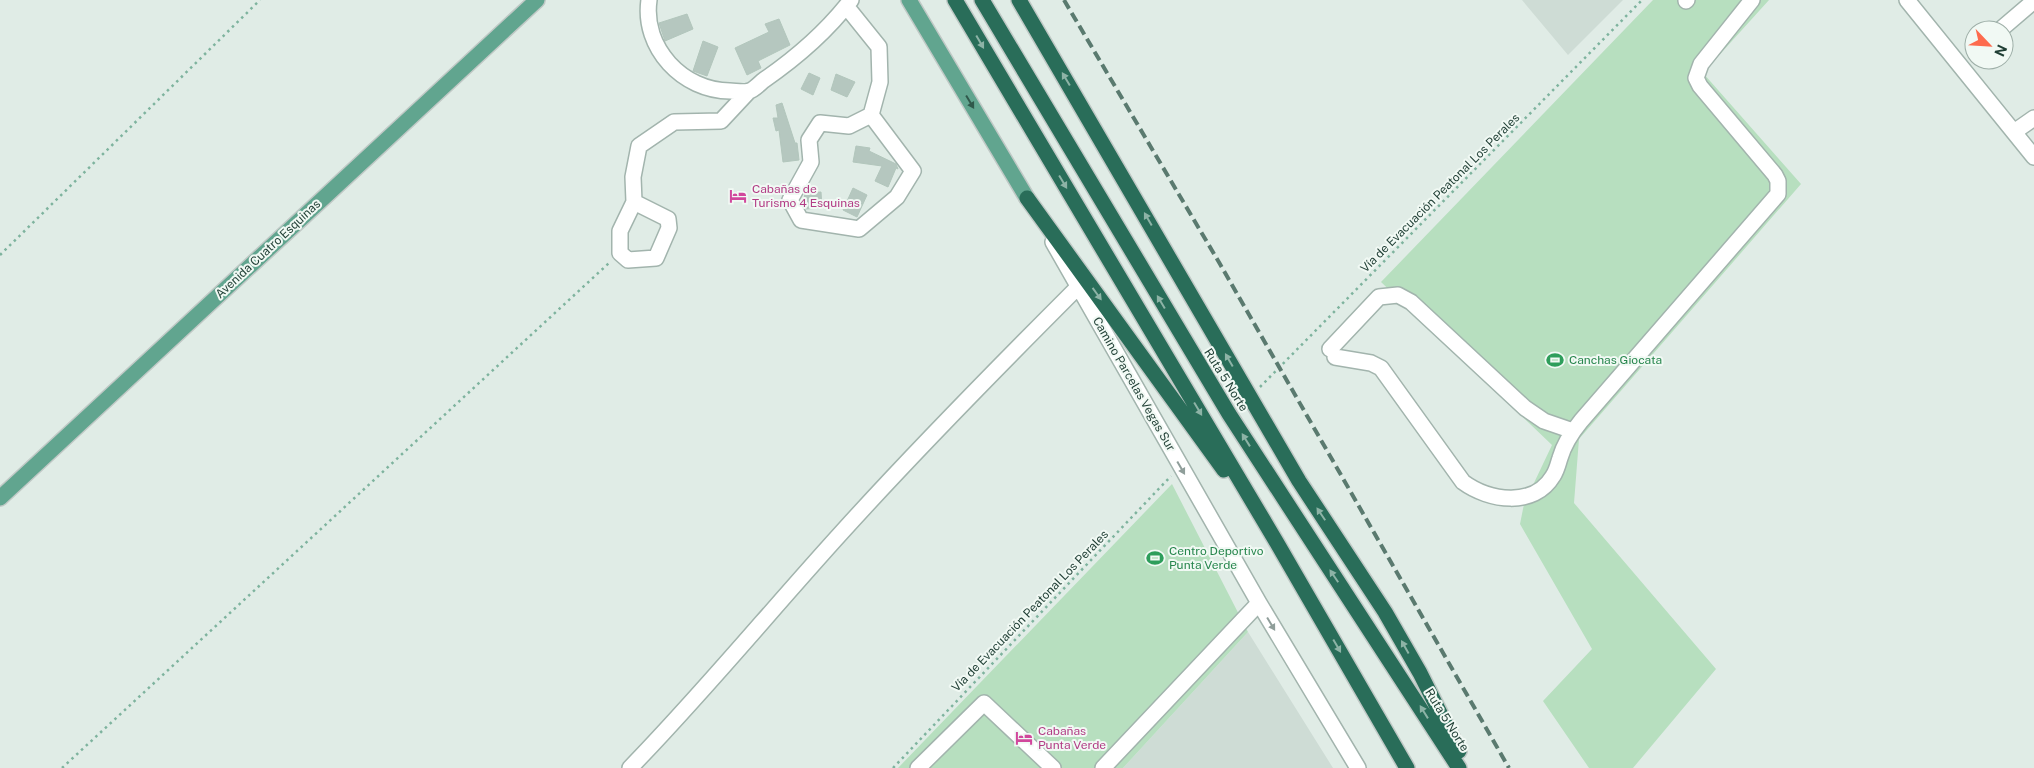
<svg xmlns="http://www.w3.org/2000/svg" width="2034" height="768" viewBox="0 0 2034 768" font-family="'Public Sans',sans-serif">
  <style>
    .built { fill: #cedcd5 }
    .green { fill: #b7dfbf }
    .building { fill: #b5c7bf; stroke: #b2c6bc }
    .lines { fill: none; stroke-linecap: round; stroke-linejoin: round }
    .minor-casing { stroke: #a2b4ad; stroke-width: 18 }
    .major-casing { stroke: #c0c9c6; stroke-width: 18 }
    .highway-casing { stroke: #c0c9c6; stroke-width: 18 }
    .path { stroke: #7eb39e; stroke-width: 2.5; stroke-dasharray: 2.5 4; stroke-linecap: butt }
    .minor { stroke: #fff; stroke-width: 15 }
    .major { stroke: #61a58f; stroke-width: 15 }
    .highway { stroke: #296d59; stroke-width: 15 }
    .rail { stroke: #5a7a6f; stroke-width: 4; stroke-dasharray: 10 5; stroke-linecap: butt }
    .oneway { fill: #8db3a6 }
    .oneway2 { fill: #30584b }
    .oneway3 { fill: #8f9e9a }
    .labels { text-anchor: middle; dominant-baseline: central; stroke-width: 4; stroke-linejoin: round; paint-order: stroke }
    .hotel-label { font-size: 12px; fill: #b23c85; stroke: #f1f9f4; text-anchor: start }
    .street-label { font-size: 12px; fill: #1f3e34; stroke: #f1f9f4 }
    .leisure-label { font-size: 12px; fill: #27864d; stroke: #f1f9f4; text-anchor: start }
  </style>
  <rect width="100%" height="100%" fill="#e0ece6"/>
  <path class="built" d="M1522,0H1623L1568,55Z
    M1248,632L1333,768H1123Z"/>
  <path class="green" d="M1653,0H1769L1703,73L1801,184L1579,439L1574,503L1716,669L1633,768H1589L1543,701L1592,649L1520,524L1524,504L1552,445L1381,282Z
    M1172,484L1248,632L1123,768H898Z"/>
  <path class="building" d="M687,14L693,29L665,41L659,23Z
    M779,19L790,45L758,61L761,68L747,75L735,48L769,32L765,24Z
    M703,41L718,47L707,76L693,71Z
    M809,73L820,78L813,95L801,89Z
    M836,74L855,82L847,97L831,90Z
    M782,103L795,143H797L799,160L783,162L779,130L776,131L773,118H778L776,105Z
    M856,146L870,148L869,151L896,164L898,169L896,168L888,187L875,181L882,166L853,162Z
    M853,188L867,195L857,217L843,210Z
    M821,192L822,208L806,209L803,205L805,193Z"/>
  <g class="lines">
    <g class="minor-casing">
      <path id="minor" d="M649,0C642,48 683,91 730,91C735,91 744,93 749,91C754,90 760,83 764,80C796,58 827,31 851,0
        M1907,0L2034,157
        M1686,1L1687,0
        M846,6L879,47L880,82L871,115L913,171L897,197L859,229L801,220L790,200L811,162L809,140L820,123L849,126L871,115
        M2000,30L2034,1
        M2014,132L2034,118
        M634,202L620,231V253L628,260L656,258L669,228L668,219L634,202L633,177L639,146L674,122L721,121L749,91
        M1053,242L1259,603L1358,768
        M1330,349L1379,297L1398,295L1411,302L1525,408L1544,421L1573,431
        M1335,357L1371,363L1381,368L1463,482C1489,501 1534,508 1553,476C1557,470 1558,464 1560,458C1564,444 1572,432 1581,421L1778,194V181L1775,175L1700,86L1696,78L1701,64L1752,0
        M630,768C704,692 771,610 842,532C918,448 998,367 1078,287
        M918,768L984,703L1053,768
        M1103,768L1259,603"/>
    </g>
    <g class="major-casing">
      <path id="major" d="M909,0L1027,198
        M0,498L537,0"/>
    </g>
    <g class="highway-casing">
      <path id="highway" d="M955,0L1277,543L1407,768
        M982,0L1229,414L1459,768
        M1019,0L1299,481L1385,612L1420,673L1459,751
        M1027,198L1224,470"/>
    </g>
    <path class="path" d="M0,255L260,0
      M1260,387L1642,0
      M62,768L609,263
      M893,768L1171,476"/>
    <use href="#minor" class="minor"/>
    <use href="#major" class="major"/>
    <use href="#highway" class="highway"/>
    <path class="rail" d="M1064,0L1220,264L1509,768"/>
  </g>
  <defs><path id="oneway-solid" d="M-6-.8H1V-3.2L6.5 0L1 3.2V.8H-6Z" transform="scale(1.25)"/></defs>
  <g class="oneway">
    <use href="#oneway-solid" transform="translate(980 42) rotate(60)"/>
    <use href="#oneway-solid" transform="translate(1066 79) rotate(-121)"/>
    <use href="#oneway-solid" transform="translate(1063 182) rotate(59)"/>
    <use href="#oneway-solid" transform="translate(1148 219) rotate(-120)"/>
    <use href="#oneway-solid" transform="translate(1097 294) rotate(54)"/>
    <use href="#oneway-solid" transform="translate(1161 302) rotate(-121)"/>
    <use href="#oneway-solid" transform="translate(1229 360) rotate(-120)"/>
    <use href="#oneway-solid" transform="translate(1198 409) rotate(59)"/>
    <use href="#oneway-solid" transform="translate(1246 440) rotate(-122)"/>
    <use href="#oneway-solid" transform="translate(1321 514) rotate(-124)"/>
    <use href="#oneway-solid" transform="translate(1334 576) rotate(-124)"/>
    <use href="#oneway-solid" transform="translate(1337 646) rotate(60)"/>
    <use href="#oneway-solid" transform="translate(1405 647) rotate(-119)"/>
    <use href="#oneway-solid" transform="translate(1424 712) rotate(-122)"/>
  </g>
  <use class="oneway2" href="#oneway-solid" transform="translate(970 102) rotate(59)"/>
  <g class="oneway3">
    <use href="#oneway-solid" transform="translate(1181 468) rotate(60)"/>
    <use href="#oneway-solid" transform="translate(1271 624) rotate(59)"/>
  </g>
  <defs>
    <g id="hotel-bare" transform="scale(1.35)"><path d="M-6-4.5h1.5V1H6V5H4.5V3h-9V5H-6ZM-4 0a1.8 1.8 0 1 1 3.6 0ZM.5 0V-2.5h3Q6-2.5 6 0Z" fill="#d1479c" stroke="#f1f9f4" stroke-width="2.5" paint-order="stroke"/></g>
    <g id="stadium-bare" transform="scale(1.35)"><path d="M0-5a6.5 5 0 1 0 0 10a6.5 5 0 1 0 0-10ZM-3.5-1.8h7v3.6h-7Z" fill="#2e9e5b" stroke="#f1f9f4" stroke-width="2.5" paint-order="stroke"/></g>
  </defs>
  <g fill-rule="evenodd">
    <use href="#hotel-bare" x="738" y="196"/>
    <use href="#stadium-bare" x="1555" y="360"/>
    <use href="#stadium-bare" x="1155" y="558"/>
    <use href="#hotel-bare" x="1024" y="738"/>
  </g>
  <g class="labels">
    <g class="hotel-label">
      <text x="752" y="189">Cabañas de<tspan x="752" dy="14">Turismo 4 Esquinas</tspan></text>
      <text x="1038" y="731">Cabañas<tspan x="1038" dy="14">Punta Verde</tspan></text>
    </g>
    <g class="street-label">
      <text transform="translate(1440 193) rotate(-45)">Vía de Evacuación Peatonal Los Perales</text>
      <text transform="translate(268 249) rotate(-43)">Avenida Cuatro Esquinas</text>
      <text transform="translate(1226 380) rotate(58)">Ruta 5 Norte</text>
      <text transform="translate(1134 384) rotate(60)">Camino Parcelas Vegas Sur</text>
      <text transform="translate(1030 611) rotate(-46)">Vía de Evacuación Peatonal Los Perales</text>
      <text transform="translate(1447 720) rotate(58)">Ruta 5 Norte</text>
    </g>
    <g class="leisure-label">
      <text x="1569" y="360">Canchas Giocata</text>
      <text x="1169" y="551">Centro Deportivo<tspan x="1169" dy="14">Punta Verde</tspan></text>
    </g>
  </g>
  <g transform="translate(1989 45) rotate(115)"><circle r="24" fill="#f1f9f4" stroke="#9daea7"/>
  <path d="M0-4L9 19L0 12L-9 19Z" fill="#fd6b4e"/>
  <text y="-8" font-size="14" font-weight="bold" text-anchor="middle" fill="#1f3e34">N</text>
  </g>
</svg>
